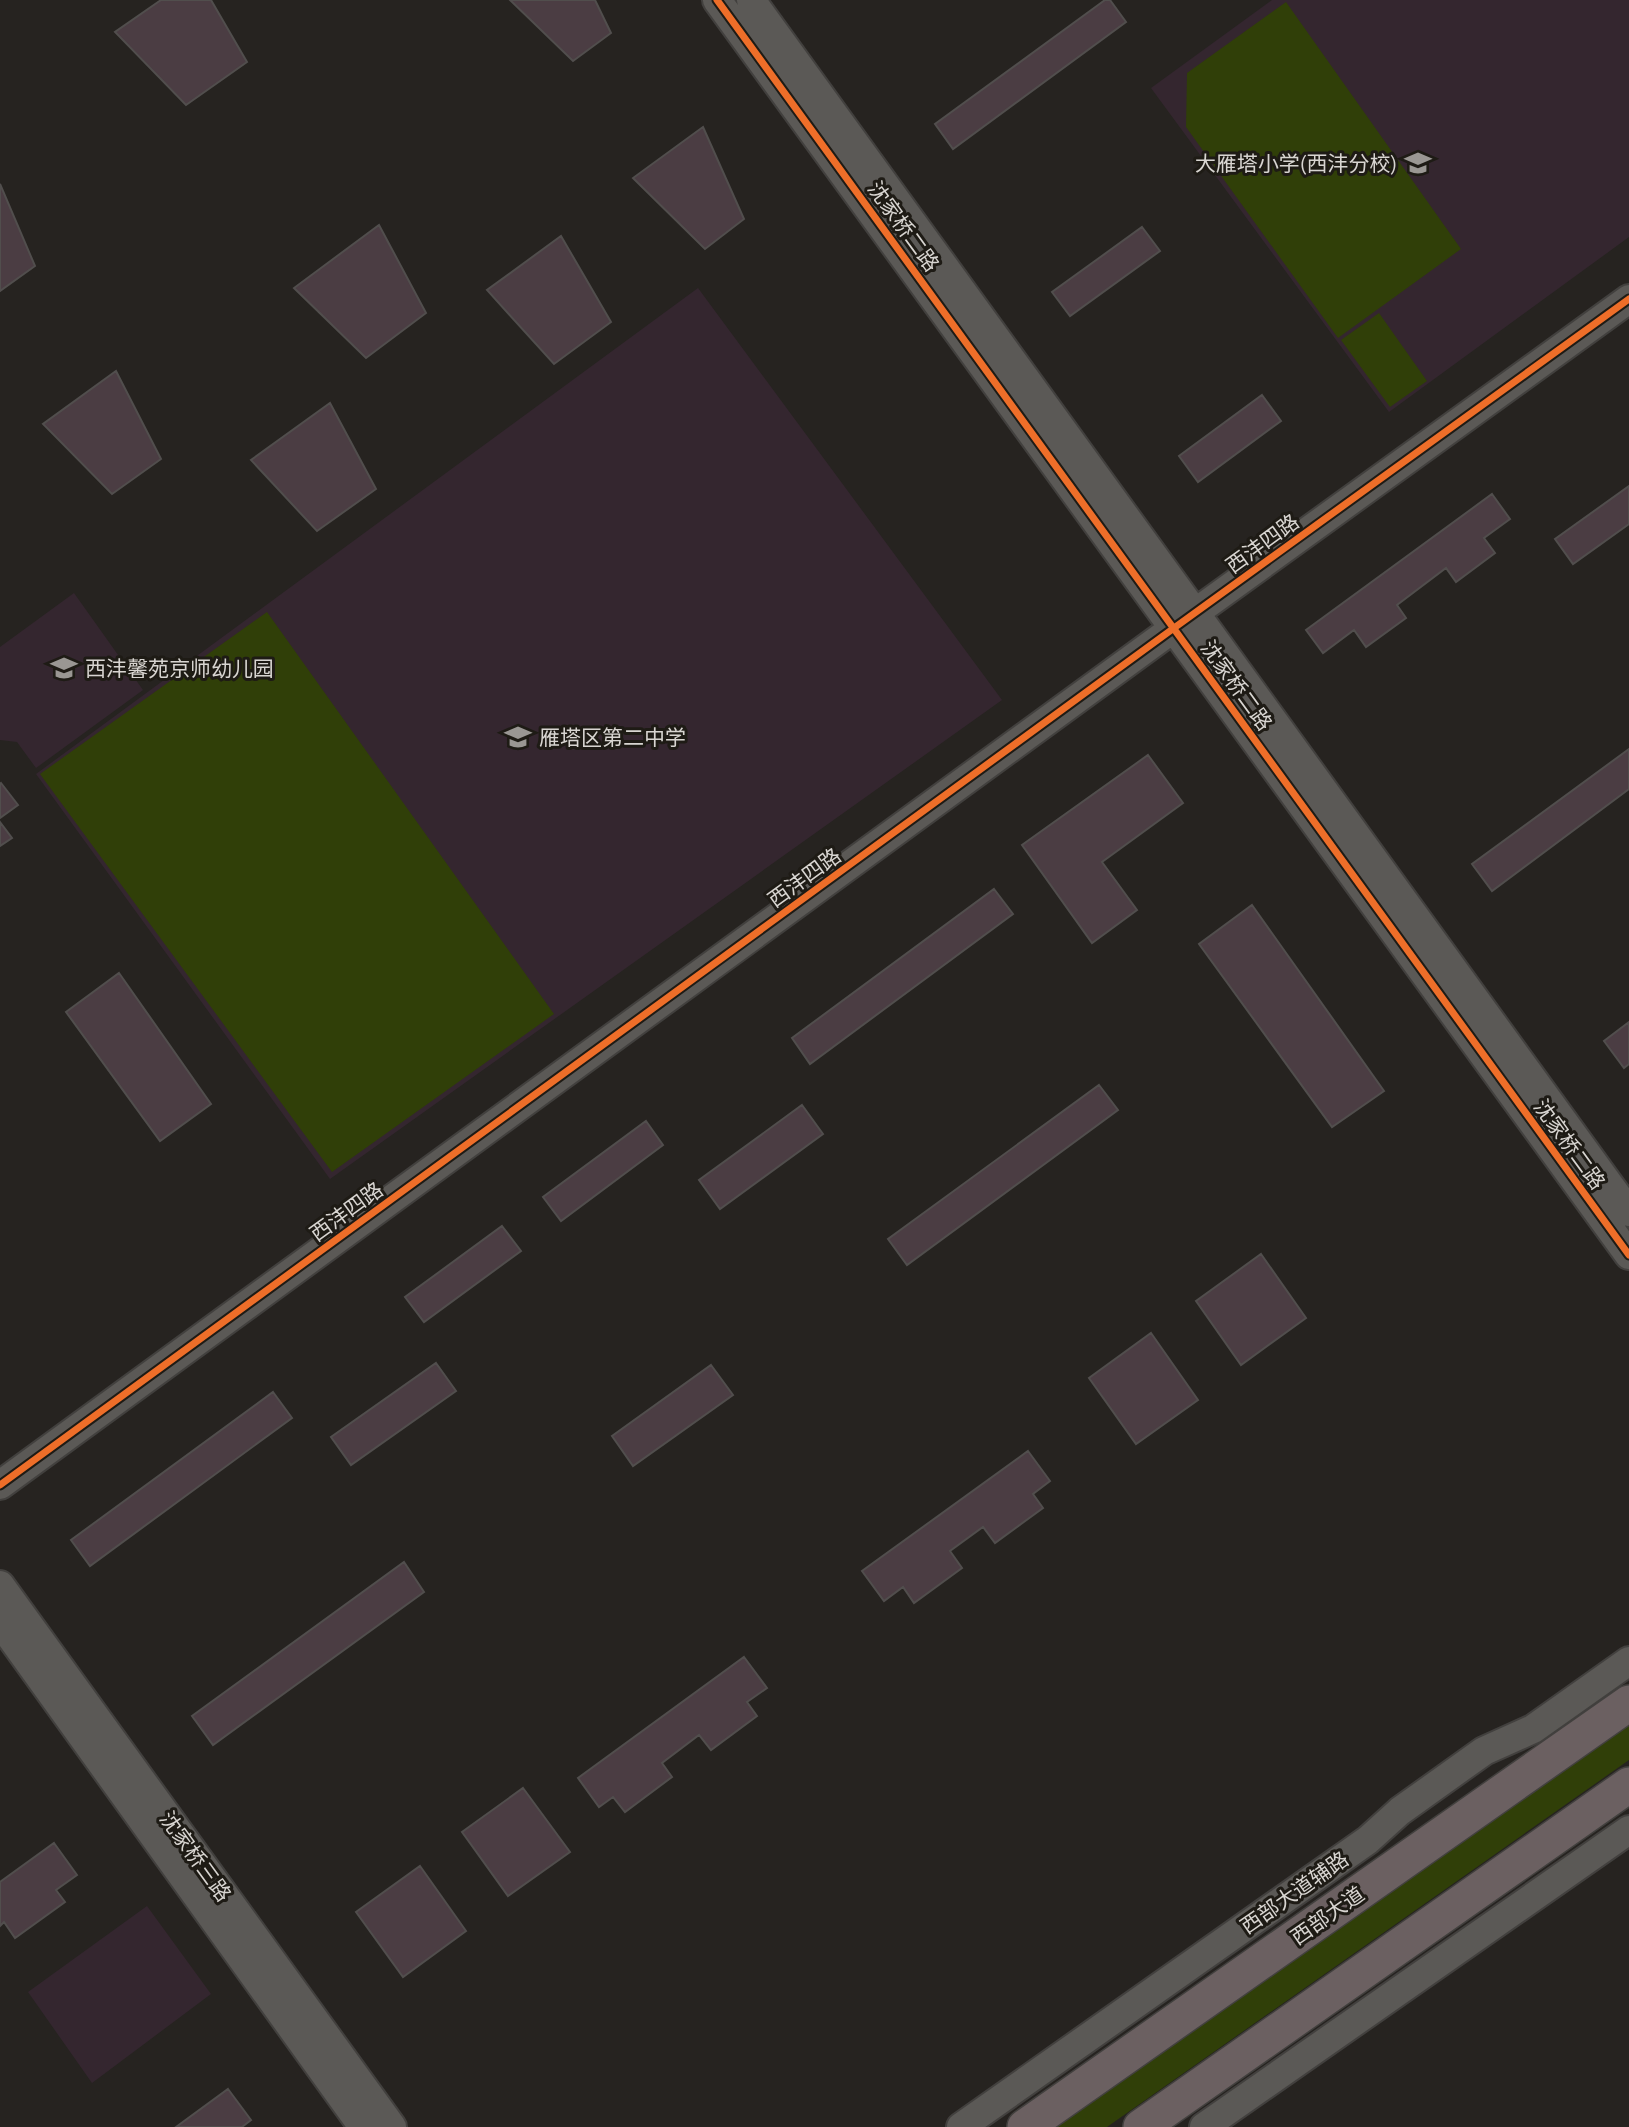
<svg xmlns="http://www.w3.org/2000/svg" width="1629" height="2127" viewBox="0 0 1629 2127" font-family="Ubuntu,'Noto Sans SC',sans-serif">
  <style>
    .education { fill: #34262f }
    .green { fill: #303f08 }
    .building { fill: #4b3d43; stroke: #514e4d; stroke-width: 2 }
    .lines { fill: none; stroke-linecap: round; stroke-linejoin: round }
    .minor-casing { stroke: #42403e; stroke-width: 32 }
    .major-casing { stroke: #42403e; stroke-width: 38 }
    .minor { stroke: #5b5956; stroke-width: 28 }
    .major { stroke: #6b6061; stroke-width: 35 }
    .cycleway-casing { stroke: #1e1b15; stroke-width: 11 }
    .cycleway { stroke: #ee6e29; stroke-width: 7 }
    .labels { text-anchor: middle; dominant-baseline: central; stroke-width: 6; stroke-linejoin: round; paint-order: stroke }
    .poi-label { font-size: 21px; fill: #d8d5d1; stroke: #1e1b15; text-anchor: start }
    .street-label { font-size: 21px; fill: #d8d5d1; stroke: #1e1b15 }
  </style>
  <rect width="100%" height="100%" fill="#262320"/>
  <path class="education" d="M1272,0H1629V237L1389,412L1151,88Z
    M698,288L1002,700L330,1179L36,774Z
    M74,593L143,690L36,768L17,742L0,740V647Z
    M147,1906L211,1994L92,2083L28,1992Z"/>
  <path class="green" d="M1286,2L1461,249L1338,338L1186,127L1187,73Z
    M1379,313L1427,381L1390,407L1341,340Z
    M267,612L554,1014L332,1172L40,774Z
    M1629,1724V1760L1107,2127H1055Z"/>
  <path class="building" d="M161,0H211L247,62L186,105L115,32Z
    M510,0H595L611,33L573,61Z
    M1105,0H1110L1126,22L953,149L935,124Z
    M703,127L744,219L705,249L633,178Z
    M0,184L35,266L0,291Z
    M379,225L426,313L366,358L294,288Z
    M1142,227L1160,251L1070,316L1052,292Z
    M561,236L611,322L554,364L487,290Z
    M116,371L161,459L112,494L43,424Z
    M1262,395L1281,421L1198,482L1179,456Z
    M330,403L376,489L317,531L251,460Z
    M1629,486V524L1573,564L1555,539Z
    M1492,494L1510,519L1484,538L1495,553L1456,582L1446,568L1397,605L1406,618L1366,647L1354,630L1323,653L1306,630Z
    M1629,749V789L1492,891L1472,864Z
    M1148,755L1183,803L1102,862L1137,910L1092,943L1022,845Z
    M1,783L18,805L0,818V784Z
    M0,822L12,838L0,846Z
    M994,889L1013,914L810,1064L792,1038Z
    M1252,905L1384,1091L1332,1127L1199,944Z
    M119,973L211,1104L160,1141L66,1012Z
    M1629,1022V1064L1624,1068L1604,1041Z
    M1099,1085L1118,1110L907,1265L888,1239Z
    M802,1105L823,1134L720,1209L699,1180Z
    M646,1121L663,1145L561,1221L543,1197Z
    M502,1226L521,1251L424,1322L405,1297Z
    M1261,1254L1306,1318L1241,1365L1196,1301Z
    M1151,1333L1198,1400L1136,1444L1089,1378Z
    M436,1363L456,1391L351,1465L331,1437Z
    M711,1365L733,1395L633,1466L612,1436Z
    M273,1392L292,1418L90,1566L71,1540Z
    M1028,1451L1050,1481L1033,1494L1043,1508L995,1543L983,1527L950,1551L962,1568L914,1603L903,1587L884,1601L862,1571Z
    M404,1562L424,1592L213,1745L192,1716Z
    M744,1657L767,1688L747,1702L757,1716L711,1750L699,1735L662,1763L672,1777L625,1812L613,1797L599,1807L578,1778Z
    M523,1788L570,1852L508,1896L462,1832Z
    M54,1843L77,1875L56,1890L65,1902L15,1938L4,1922L0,1926V1882Z
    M420,1866L466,1931L403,1977L356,1912Z
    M228,2089L251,2120L242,2127H176Z"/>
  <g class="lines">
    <g class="minor-casing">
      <path id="minor" d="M717,0L1629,1255
        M751,0L1629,1212
        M0,1485L1174,628L1629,299
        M0,1585L392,2127
        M0,1622L363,2127
        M961,2127L1368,1840L1400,1811L1484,1751L1533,1729L1629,1661
        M1204,2127L1629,1830"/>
    </g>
    <g class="major-casing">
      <path id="major" d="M1025,2127L1629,1703
        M1141,2127L1629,1785"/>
    </g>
    <use href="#minor" class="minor"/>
    <use href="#major" class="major"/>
    <g class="cycleway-casing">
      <path id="cycleway" d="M717,0L1629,1255
        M0,1485L1174,628L1629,299"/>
    </g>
    <use href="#cycleway" class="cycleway"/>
  </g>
  <defs>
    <g id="school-bare" transform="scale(2.1)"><path d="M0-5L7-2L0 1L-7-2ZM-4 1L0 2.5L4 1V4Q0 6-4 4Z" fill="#9a9793" stroke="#1e1b15" stroke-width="2.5" paint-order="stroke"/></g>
  </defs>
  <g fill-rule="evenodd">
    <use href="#school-bare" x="1418" y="163"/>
    <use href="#school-bare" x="64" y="668"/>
    <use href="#school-bare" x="518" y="737"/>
  </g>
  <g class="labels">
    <g class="poi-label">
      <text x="1397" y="163" text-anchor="end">大雁塔小学(西沣分校)</text>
      <text x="85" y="668">西沣馨苑京师幼儿园</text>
      <text x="539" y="737">雁塔区第二中学</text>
    </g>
    <g class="street-label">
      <text transform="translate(904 226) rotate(54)">沈家桥二路</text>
      <text transform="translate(1262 543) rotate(-36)">西沣四路</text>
      <text transform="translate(1237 685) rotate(54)">沈家桥二路</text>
      <text transform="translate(804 877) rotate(-36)">西沣四路</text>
      <text transform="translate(1570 1144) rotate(54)">沈家桥二路</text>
      <text transform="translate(346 1211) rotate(-36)">西沣四路</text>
      <text transform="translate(196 1856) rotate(54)">沈家桥三路</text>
      <text transform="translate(1294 1892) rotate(-35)">西部大道辅路</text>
      <text transform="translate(1327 1915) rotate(-35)">西部大道</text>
    </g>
  </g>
</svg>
